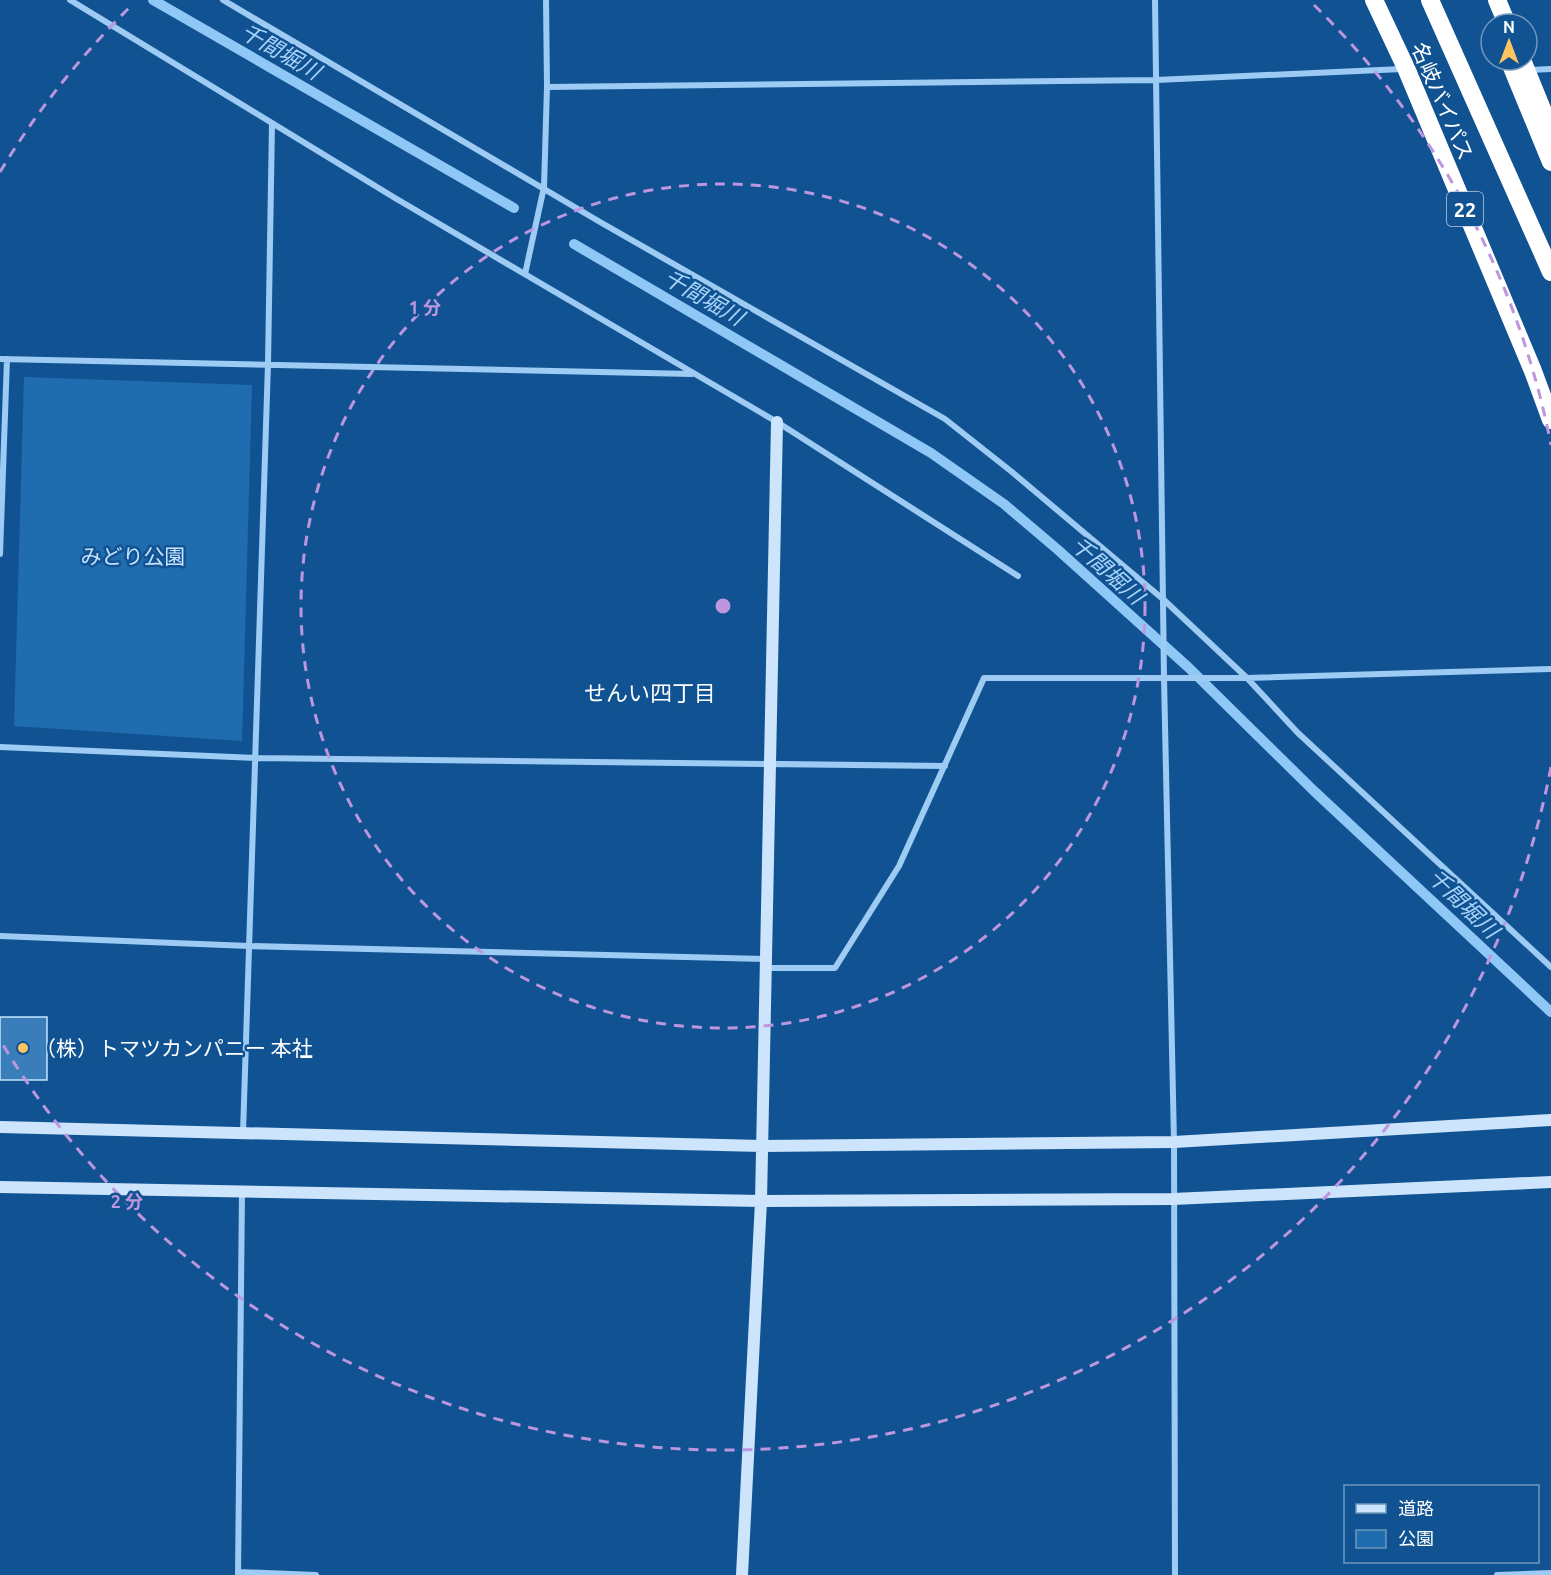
<svg xmlns="http://www.w3.org/2000/svg" width="1551" height="1575" viewBox="0 0 1551 1575" font-family="Ubuntu,'Noto Sans JP',sans-serif">
  <style>
    .green { fill: #1f6caf }
    .lines { fill: none; stroke-linecap: round; stroke-linejoin: round }
    .stream { stroke: #8fc7f6; stroke-width: 10 }
    .building { fill: #397eba; stroke: #c5e3fd; stroke-width: 1.5 }
    .street { stroke: #9dcbf3; stroke-width: 6 }
    .secondary { stroke: #cce5fd; stroke-width: 12 }
    .highway { stroke: #fff; stroke-width: 18 }
    .highway-bridge { stroke: #fff; stroke-width: 18 }
    .ring { fill: none; stroke: #bd96df; stroke-width: 3; stroke-dasharray: 10 8 }
    .poi-dot { fill: #ffc45f; stroke: #115392; stroke-width: 2 }
    .labels { text-anchor: middle; dominant-baseline: central; stroke-width: 5; stroke-linejoin: round; paint-order: stroke }
    .shield { fill: #115392; stroke: #b8cbde; stroke-width: 1.5 }
    .shield-label { font-size: 20px; font-weight: bold; fill: #fff }
    .street-label { font-size: 21px; fill: #fff; stroke: #115392 }
    .park-label { font-size: 21px; fill: #c5e3fd; stroke: #115392 }
    .poi-label { font-size: 21px; fill: #fff; stroke: #115392; text-anchor: start }
    .water-label { font-size: 22px; font-style: italic; fill: #a9d4fa; stroke: #115392 }
    .neighbourhood-label { font-size: 22px; fill: #fff; stroke: #115392 }
    .centre { fill: #bd96df; stroke: #115392; stroke-width: 3 }
    .ring-label { font-size: 18px; text-anchor: middle; font-weight: bold; fill: #bd96df; stroke: #115392; stroke-width: 5; stroke-linejoin: round; paint-order: stroke }
  </style>
  <rect width="100%" height="100%" fill="#115392"/>
  <path class="green" d="M24,377L252,385L242,741L14,726Z"/>
  <g class="lines">
    <path class="stream" d="M153,0L514,208
      M574,244L931,453L1004,504L1057,549L1188,667L1314,791L1551,1012"/>
  </g>
  <path class="building" d="M0,1017H47V1080H0Z"/>
  <g class="lines">
    <path class="street" d="M70,0L395,198L777,422L1018,576
      M223,0L600,222L945,419L1012,472L1164,600L1247,678L1298,733L1551,967
      M1155,0L1164,678L1174,1142L1175,1575
      M1529,70L1551,69
      M547,87L1156,80L1402,69
      M525,274L544,187L547,87L546,0
      M0,359L692,374
      M0,554L7,359
      M0,747L256,758L945,766
      M0,936L249,946L767,959
      M767,968H835L899,866L984,678H1247L1551,669
      M243,1133L268,364L272,123
      M238,1572L316,1575
      M238,1575L242,1192
      M1497,1575L1551,1573"/>
    <path class="secondary" d="M0,1127L762,1146L1174,1142L1551,1120
      M0,1187L761,1201L1173,1199L1551,1182
      M742,1575L761,1201L777,422"/>
    <path class="highway" d="M1374,0L1406,68L1533,371L1551,420
      M1430,0L1551,272
      M1497,0L1507,24
      M1509,60L1551,162"/>
    <path class="highway-bridge" d="M1522,60L1551,131"/>
  </g>
  <g class="ring">
    <circle cx="723" cy="606" r="422"/>
    <path d="M1551 767A843 843 0 0 1 0 1040M0 172A843 843 0 0 1 132 5M1314 5A843 843 0 0 1 1551 445"/>
  </g>
  <circle class="poi-dot" cx="23" cy="1048" r="6"/>
  <g class="labels">
    <rect class="shield" x="1447" y="192" width="36" height="34" rx="4.5"/>
    <g class="shield-label">
      <text x="1465" y="209">22</text>
    </g>
    <g class="street-label">
      <text transform="translate(1443 101) rotate(67)">名岐バイパス</text>
    </g>
    <g class="park-label">
      <text x="133" y="556">みどり公園</text>
    </g>
    <g class="poi-label">
      <text x="35" y="1048">（株）トマツカンパニー 本社</text>
    </g>
    <g class="water-label">
      <text transform="translate(281 51) rotate(30)">千間堀川</text>
      <text transform="translate(704 297) rotate(30)">千間堀川</text>
      <text transform="translate(1108 570) rotate(42)">千間堀川</text>
      <text transform="translate(1464 903) rotate(44)">千間堀川</text>
    </g>
    <g class="neighbourhood-label">
      <text x="650" y="692">せんい四丁目</text>
    </g>
  </g>
  <circle cx="723" cy="606" r="9" class="centre"/>
  <g class="ring-label">
    <text x="425" y="314">1 分</text>
    <text x="127" y="1208">2 分</text>
  </g>
  <rect x="1344" y="1485" width="195" height="78" fill="#115392" stroke="#7098be" stroke-width="1.5"/>
  <rect x="1356" y="1504" width="30" height="9" fill="#cce5fd" stroke="#7098be" stroke-width="1.5"/>
  <text x="1398" y="1515" font-size="18" fill="#ffffff">道路</text>
  <rect x="1356" y="1530" width="30" height="18" fill="#1f6caf" stroke="#7098be" stroke-width="1.5"/>
  <text x="1398" y="1545" font-size="18" fill="#ffffff">公園</text>
  <g transform="translate(1509 42)"><circle r="28" fill="#115392" stroke="#7098be" stroke-width="1.5"/>
  <path d="M0-4.5L10 22L0 15L-10 22Z" fill="#ffc45f"/>
  <text y="-9" font-size="16" font-weight="bold" text-anchor="middle" fill="#ffffff">N</text>
  </g>
</svg>
